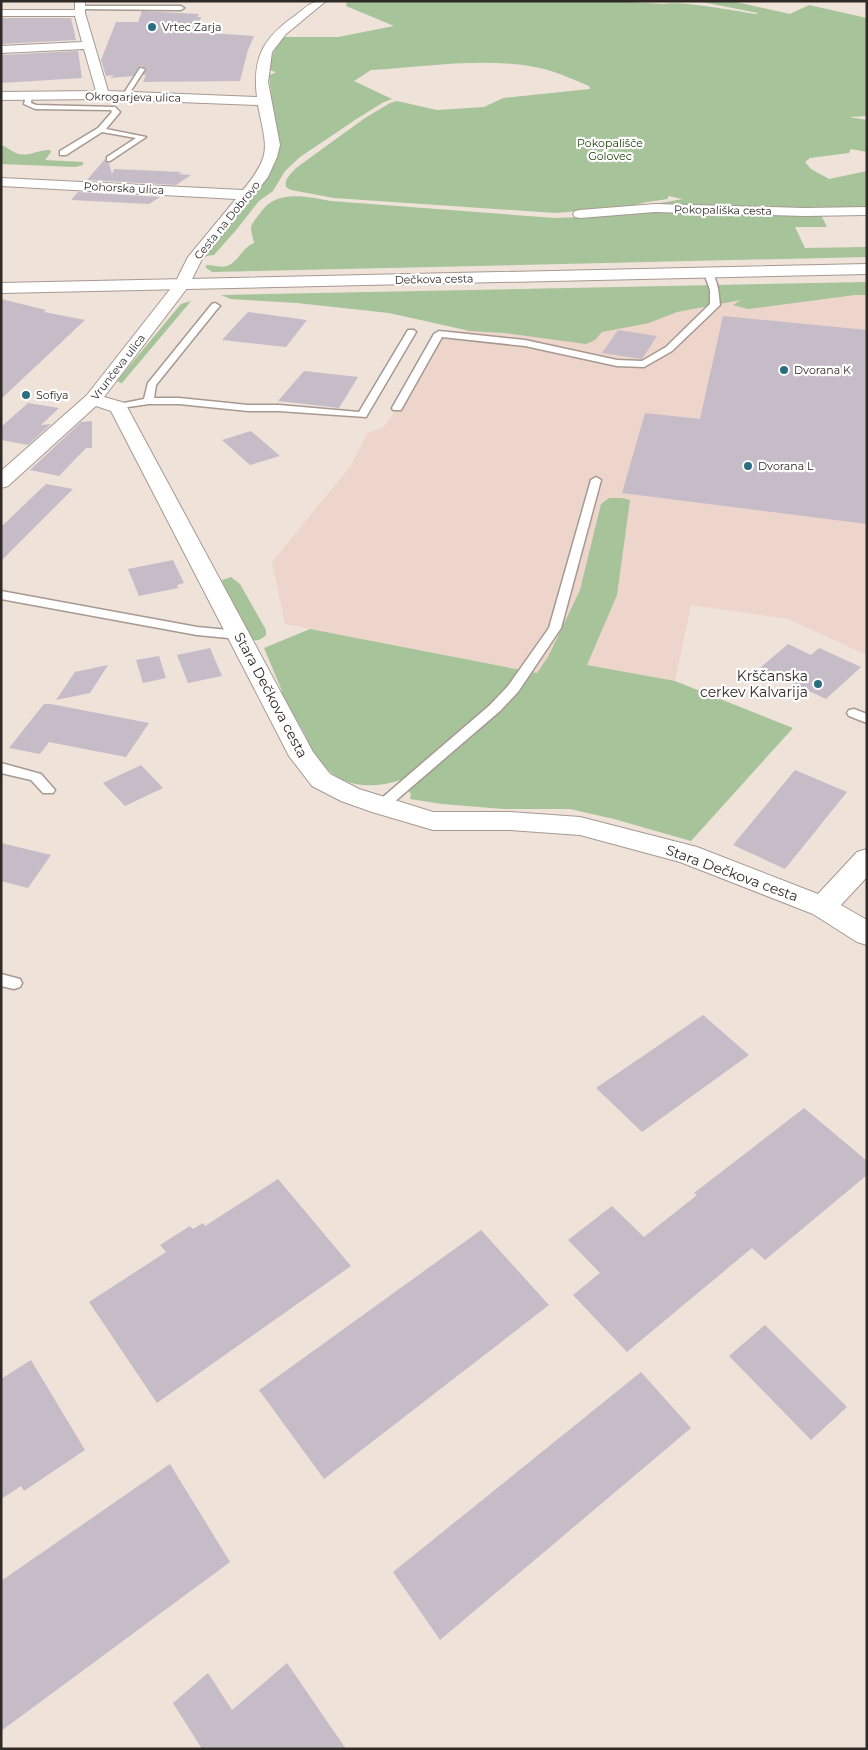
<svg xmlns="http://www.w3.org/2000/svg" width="868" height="1750" viewBox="0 0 868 1750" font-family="Montserrat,sans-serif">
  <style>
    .commercial { fill: #edd5cc }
    .green { fill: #a6c39a }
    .building { fill: #c5bcc8 }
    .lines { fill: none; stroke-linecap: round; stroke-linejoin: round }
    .service-casing { stroke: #a69991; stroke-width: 3 }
    .minor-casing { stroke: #a69991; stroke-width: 2 }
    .tertiary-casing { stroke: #a69991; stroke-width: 2 }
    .service { fill: #fff; fill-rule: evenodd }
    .minor { fill: #fff; fill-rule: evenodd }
    .tertiary { fill: #fff; fill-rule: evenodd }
    .poi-dot { fill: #2a6e7f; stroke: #fff; stroke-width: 2 }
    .labels { text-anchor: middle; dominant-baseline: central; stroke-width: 4.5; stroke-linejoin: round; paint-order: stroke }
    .far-poi-label { font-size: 11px; fill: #2f2a26; stroke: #fff; text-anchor: start }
    .far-street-label { font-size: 11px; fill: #2f2a26; stroke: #fff }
    .far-park-label { font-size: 11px; fill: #183d00; stroke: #fff }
    .poi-label { font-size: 14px; fill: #2f2a26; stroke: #fff; text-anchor: end }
    .street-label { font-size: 14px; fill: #2f2a26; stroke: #fff }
  </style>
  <rect width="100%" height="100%" fill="#efe2d9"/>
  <path class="commercial" d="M867,282V655L788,619L691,605L675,681L587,665L549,655L537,673L285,624L272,562L350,467L368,433L384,427L402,400L439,334Z"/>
  <path class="green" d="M347,1H611L664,4C678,0 737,11 756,14L758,13L697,1H732L790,14L809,5L867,18V116L849,117L867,120V152L851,149L849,153L810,158L805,162L811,169L829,179L867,171V214L821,215L827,227H795L805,248L867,247V257L212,272L205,267L207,265C213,265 222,268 227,266C238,262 243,247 254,243C250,224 248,229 261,212C277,189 307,197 331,201L555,218L581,217L683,199L668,196V199L647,202L625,207L556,213L334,198L291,190L286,187C284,179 291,174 296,168L365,118L390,103L397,101L437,110L484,107L503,98L590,89L589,86C572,79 553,70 535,67C481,57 425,67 371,70L354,81L392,99L384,102L358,118L300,157L285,171L273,191L259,201L237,229L214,255L206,256L254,196L276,162L280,143L273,111L269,75L275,73V72L270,70L271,58L280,39L283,37H338L394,26L346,6Z
    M1,145C7,147 11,151 16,153C27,158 39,149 50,150L51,152L45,160L83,162V165L75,167L1,164Z
    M867,282V295H855L748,309L733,305L741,300L677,312L649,323L602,332L595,340L586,344L505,333L470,331L389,313L297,303L231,299L221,295Z
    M191,301L122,383L123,384L117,381L181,304Z
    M609,498H622L630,500L617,595L587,665L675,681L793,728L691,841L614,819L570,809H504L442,804L410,799L411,794L401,780C365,791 334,786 313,752C309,745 307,737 303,731C296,718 288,706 281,694L282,691L264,648L310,629L537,673L549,655L580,590L601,504Z
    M231,577L240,584L266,630V635C261,640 257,641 250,640L223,586L222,580Z"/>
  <path class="building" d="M142,11L199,14L197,17H201L197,32L254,36L248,50L240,81L143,82L146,75H143L147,68L140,66L133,76L110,78L114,75L106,76L101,60L116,22H138Z
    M1,18H71L76,40L1,44Z
    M78,51L82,78L1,83V55Z
    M105,159L106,162L109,163L112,174L114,169L182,172L178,174L191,175L176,185L87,180Z
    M78,192L160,197L149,204L71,200Z
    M1,299L46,310L44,312L85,320L1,399Z
    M248,312L307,320L286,347L222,340Z
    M723,316L867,330V524L622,493L645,413L700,419Z
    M618,330L657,336L642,359L602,353Z
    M304,371L358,377L339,408L278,401Z
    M28,403L59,408L41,425L51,424L28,445L1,440V427Z
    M92,421V448H86L59,476L30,470L81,422Z
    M251,431L280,456L250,465L222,440Z
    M46,484L73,489L1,561V527Z
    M173,560L184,583L177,585L178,588L139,596L128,569Z
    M788,644L811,655L819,648L861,667L826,699L760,668Z
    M210,648L222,676L188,683L177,655Z
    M159,656L166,678L143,683L136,660Z
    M108,665L90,693L56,700L75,672Z
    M44,704H51L149,723L126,757L49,742L40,754L9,748Z
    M141,765L163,788L125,806L103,783Z
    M795,770L847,792L785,869L733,845Z
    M1,843L51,855L28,888L1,881Z
    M703,1015L749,1055L642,1132L596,1088Z
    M804,1108L867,1161V1175L765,1260L752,1248L627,1352L573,1295L600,1273L568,1240L612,1206L644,1237L697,1195L694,1193Z
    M278,1179L351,1266L157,1403L89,1302L166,1252L160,1245L190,1226L193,1229L203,1223L205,1226Z
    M481,1230L549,1305L324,1479L259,1390Z
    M765,1325L847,1407L811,1440L729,1356Z
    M31,1360L85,1450L24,1491L21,1486L1,1499V1379Z
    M641,1372L691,1428L440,1640L393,1572Z
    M170,1464L230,1562L1,1731V1581Z
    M287,1663L346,1749H202L173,1703L208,1673L232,1710Z"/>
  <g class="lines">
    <g class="service-casing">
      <path id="service" d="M79,6H181L184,8L181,10L81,9Z
        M140,68L145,69L127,97H123L122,96Z
        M29,94L32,96L31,103L36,105L115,107L120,112L106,129L146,137L110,161H107V157L136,138L102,132L66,155H60V151L98,128L112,112L111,110L35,109L24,104L26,96Z
        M708,270C718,275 719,295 720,305L672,351L644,367L617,366L525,346L442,337L401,410H393L392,408L434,334L439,331L525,340L617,360L642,361L666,347L710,304V290L704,273Z
        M215,303L220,306L218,308L156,385L154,398H179L248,405H279L359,412L408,330H414L416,332L366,417L279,411H248L179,404H149L114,409V405L144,399L148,383L212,304Z
        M596,477L601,480L561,628L518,692L500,711L386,809H376L374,806L376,803L490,705L508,686L549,628L591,480Z
        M1,591L197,627L239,631L245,635L239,639L197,635L1,599Z
        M854,709L867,714V723L849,716L847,713L849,710Z
        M1,763L41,774L55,790L53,793H43L31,780L1,773Z
        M1,974L20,979L22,983L20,987L14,989L1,986Z"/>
    </g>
    <g class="minor-casing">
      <path id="minor" d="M75,1H85V13L108,91L257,97C252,57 264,37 296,15C308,6 310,1 326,1L286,34L272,52L268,82L280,145L277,157L268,177L201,261L188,287L104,397L125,403L127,407L313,752L330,774L359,789L433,812H510L580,817L697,847L818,894L857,852L867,849V877L841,905L867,920V945L857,942L813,914L680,862L580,835L510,830H433L372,812L341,801L312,786L289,756L111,411L96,406L8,486L1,488V471L87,395L175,283L188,257L236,199L1,186V178L243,190C273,153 266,148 258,105L103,99L1,100V92L96,91L84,49L1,53V46L82,42L75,16H1V10H75Z
        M655,204L804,208L867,207V215L804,216L655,212L580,218L575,217L573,214L575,211L580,210Z"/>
    </g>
    <g class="tertiary-casing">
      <path id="tertiary" d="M867,264V274L1,293V283Z"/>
    </g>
    <use href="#service" class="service"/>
    <use href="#minor" class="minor"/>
    <use href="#tertiary" class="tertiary"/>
  </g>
  <g class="poi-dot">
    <circle cx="152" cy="27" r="5"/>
    <circle cx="784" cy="370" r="5"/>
    <circle cx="26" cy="395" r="5"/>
    <circle cx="748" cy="466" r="5"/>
    <circle cx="818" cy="684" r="5"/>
  </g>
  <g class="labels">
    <g class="far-poi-label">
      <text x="162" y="27">Vrtec Zarja</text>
      <text x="794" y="370">Dvorana K</text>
      <text x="36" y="395">Sofiya</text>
      <text x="758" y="466">Dvorana L</text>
    </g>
    <g class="far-street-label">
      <text transform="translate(133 97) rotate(1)">Okrogarjeva ulica</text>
      <text transform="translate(124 188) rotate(3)">Pohorska ulica</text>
      <text transform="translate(723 210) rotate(1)">Pokopališka cesta</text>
      <text transform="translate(227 220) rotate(-51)">Cesta na Dobrovo</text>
      <text transform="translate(434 279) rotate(-1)">Dečkova cesta</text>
      <text transform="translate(118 367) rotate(-52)">Vrunčeva ulica</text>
    </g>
    <g class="far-park-label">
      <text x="610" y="143">Pokopališče<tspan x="610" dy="13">Golovec</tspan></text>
    </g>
    <g class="poi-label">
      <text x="808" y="676">Krščanska<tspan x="808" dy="16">cerkev Kalvarija</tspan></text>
    </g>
    <g class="street-label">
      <text transform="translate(271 695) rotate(62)">Stara Dečkova cesta</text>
      <text transform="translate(732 873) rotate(20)">Stara Dečkova cesta</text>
    </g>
  </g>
  <rect width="868" height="1750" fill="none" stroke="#2f2a26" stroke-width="5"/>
</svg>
